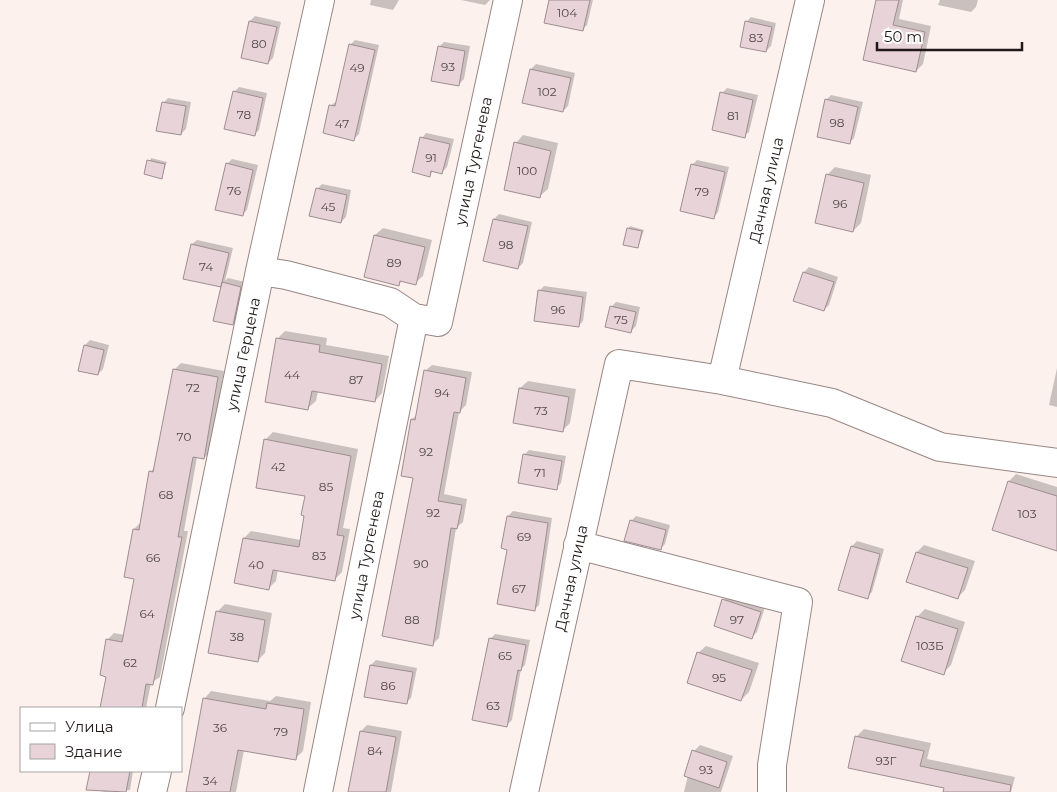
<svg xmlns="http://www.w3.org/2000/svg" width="1057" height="792" viewBox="0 0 1057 792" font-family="Montserrat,sans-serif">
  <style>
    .shadow { fill: #0003 }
    .building { fill: #e7d3d8; stroke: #9f8d92 }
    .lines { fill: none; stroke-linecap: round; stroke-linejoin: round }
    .minor-casing { stroke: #988683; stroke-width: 30 }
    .minor { stroke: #fff; stroke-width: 28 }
    .labels { text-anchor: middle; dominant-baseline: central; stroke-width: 4; stroke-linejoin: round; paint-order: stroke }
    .number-label { font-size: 12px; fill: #524848 }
    .street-label { font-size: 15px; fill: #201918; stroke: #fff }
  </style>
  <rect width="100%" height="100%" fill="#fdf1ee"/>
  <path class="shadow" d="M371,0H399L393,10L370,5Z
    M461,0H490L485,5Z
    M550,0H593L587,25L582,30Z
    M878,0H903L899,19L931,26L923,64L916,71Z
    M940,0H978L976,7L971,12L938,5Z
    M255,16L281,22L273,58L268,63L250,21Z
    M751,17L776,23L771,46L766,51L746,22Z
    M355,40L379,45L359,134L354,139L330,106L337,101L350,45Z
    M444,42L470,46L464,79L459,84L439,47Z
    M536,64L575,73L568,106L563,111L531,69Z
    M239,87L267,93L259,130L254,135L234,92Z
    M727,88L758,95L749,132L744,136L722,93Z
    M831,95L863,102L854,138L849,143L826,100Z
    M168,98L191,102L186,129L181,134L163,103Z
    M426,133L454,139L447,167L442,172L434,170L430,175L422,138Z
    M523,135L558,143L548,189L540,196L516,143Z
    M151,158L167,162L161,177L145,174Z
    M232,159L258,165L247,210L242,215L227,164Z
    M697,160L729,167L718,212L714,217L692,165Z
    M835,167L871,175L861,223L853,231L827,175Z
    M322,184L351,190L346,217L341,222L317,189Z
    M499,214L532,222L523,263L518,268L494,219Z
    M630,226L644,230L638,247L628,229Z
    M383,228L432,240L423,276L415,283L403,280L398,285L365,276L375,235Z
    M197,240L233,248L225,281L228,278L245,282L237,319L233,324L223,283L220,286L192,244Z
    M809,267L838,277L829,305L824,310L804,272Z
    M544,286L587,292L583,321L578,326L539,291Z
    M616,302L640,307L636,326L631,331L611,307Z
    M285,331L327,338L326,345L389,356L382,393L375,401L318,391L316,401L308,408L266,401L278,338Z
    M90,340L109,345L103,369L98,374L85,345Z
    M181,363L224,371L210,452L204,458L197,457L184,531H188L160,677L151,683L146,708H102L108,676L107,640L114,633L125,635L135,578L134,529L141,522L150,472L155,467L174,370Z
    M432,365L472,372L466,405L459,412L444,494L467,499L463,522L456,528L439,638L433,644L414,477L412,419L418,414L425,371Z
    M1057,368V407L1049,405Z
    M528,381L576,389L570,423L563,430L520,388Z
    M273,432L358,449L343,528L350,529L342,572L335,579L278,569L276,581L269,588L236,582L244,538L251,531L301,540L306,495L257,487L266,439Z
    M529,450L566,456L561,483L556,488L524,455Z
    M1016,474L1057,487V550L1009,481Z
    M513,511L552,518L539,605L534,610L508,548V516Z
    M636,516L670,525L665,544L660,549L631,521Z
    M857,541L884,549L872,592L867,597L852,546Z
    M924,545L975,561L965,590L958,597L917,552Z
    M728,595L765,607L757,632L752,637L724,600Z
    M225,604L272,613L265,653L258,660L217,612Z
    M925,609L965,622L951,665L943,673L917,617Z
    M495,634L530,640L525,665L521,669L512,720L507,725L490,639Z
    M706,646L759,663L749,692L741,700L698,653Z
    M376,660L417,668L411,698L406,703L371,665Z
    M211,691L270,701L276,696L311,702L303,751L295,759L244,750L236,792H187L204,699Z
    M367,725L402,731L391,792H349L361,731Z
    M864,729L931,743L927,759L1015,777L1011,792H945L946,787L856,737Z
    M700,745L733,756L721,792H684L694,751Z
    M91,771H133L130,790L106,792L88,789Z"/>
  <path class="building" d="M549,0H590L583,31L544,23Z
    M876,0H899L893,25L925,32L916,72L863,60Z
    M249,21L277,27L268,64L241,58Z
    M745,21L772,27L766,52L740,47Z
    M349,44L375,50L354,141L323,133L329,105L335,106Z
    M438,46L465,51L459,86L431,81Z
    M530,69L571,78L563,112L522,103Z
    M233,91L263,98L255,136L224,129Z
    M720,92L753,100L745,138L712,130Z
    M825,99L858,107L850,144L817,137Z
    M162,102L186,106L181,135L156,131Z
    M420,137L450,144L442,174L431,171L430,177L412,172Z
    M514,142L551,151L540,198L504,190Z
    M147,160L165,164L162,179L144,174Z
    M226,163L253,170L243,216L215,210Z
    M691,164L725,172L714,219L680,211Z
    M826,174L864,183L853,232L815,223Z
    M316,188L347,195L341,223L309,216Z
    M493,219L528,226L518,269L483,261Z
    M627,228L642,231L638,248L623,245Z
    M374,235L425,247L416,285L400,281L399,286L364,277Z
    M191,244L229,253L221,287L183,279Z
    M803,272L834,282L824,311L793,301Z
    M222,282L241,287L233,325L213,321Z
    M538,290L583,297L579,327L534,321Z
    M610,306L636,312L631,333L605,327Z
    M276,338L320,345L319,352L382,364L375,402L312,391L308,410L265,402Z
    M84,345L104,350L98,375L78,371Z
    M173,369L218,377L204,459L193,457L178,537H182L153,685L146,684L142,708H100L106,677L100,675L106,639L122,642L134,579L124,577L133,529L139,530L149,471L153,472Z
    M424,370L466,378L460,413L454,412L438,501L462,505L457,529L451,528L433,646L382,636L413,478L401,476L411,419L415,420Z
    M519,388L569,397L563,432L513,423Z
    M264,439L351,456L337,535L344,536L335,581L273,570L269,590L234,583L243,538L299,547L304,516L301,515L305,496L256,488Z
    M523,454L562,461L557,490L518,483Z
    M1008,481L1057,496V551L992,530Z
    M507,516L548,523L535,611L497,604L507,550L501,548Z
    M630,520L666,530L661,550L624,541Z
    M851,546L880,554L868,599L838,590Z
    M916,552L968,568L958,599L906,582Z
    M722,599L761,612L752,639L714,626Z
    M216,611L265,620L258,662L208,653Z
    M916,616L958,629L944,675L901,661Z
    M489,638L526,645L521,671L518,670L507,727L472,720Z
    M697,652L752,670L741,701L687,683Z
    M370,665L413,672L407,704L364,697Z
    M203,698L266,709L267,703L304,709L296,760L238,750L230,792H186Z
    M360,731L396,737L386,792H348Z
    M855,736L924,751L920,766L1011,785L1010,792H943L944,788L848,768Z
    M692,750L727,762L719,788L684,776Z
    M90,771H130L126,792L86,790Z"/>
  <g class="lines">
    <g class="minor-casing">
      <path id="minor" d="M260,271L286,275L390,302L414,318L438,322L508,0
        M722,380L810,0
        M578,545L798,602L772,765V792
        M170,708L260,271L320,0
        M152,792L157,771
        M318,792L414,318
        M524,792L619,364L722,380L832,403L940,447L1057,463"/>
    </g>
    <use href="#minor" class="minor"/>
  </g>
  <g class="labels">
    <g class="number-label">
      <text x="567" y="12">104</text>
      <text x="756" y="37">83</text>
      <text x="259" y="43">80</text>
      <text x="448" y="66">93</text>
      <text x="357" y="67">49</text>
      <text x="547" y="91">102</text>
      <text x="244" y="114">78</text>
      <text x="733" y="115">81</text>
      <text x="837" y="122">98</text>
      <text x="342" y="123">47</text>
      <text x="431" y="157">91</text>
      <text x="527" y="170">100</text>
      <text x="234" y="190">76</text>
      <text x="702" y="191">79</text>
      <text x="840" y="203">96</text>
      <text x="328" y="206">45</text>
      <text x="506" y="244">98</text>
      <text x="394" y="262">89</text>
      <text x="206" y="266">74</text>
      <text x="558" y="309">96</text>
      <text x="621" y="319">75</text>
      <text x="292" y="374">44</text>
      <text x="356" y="379">87</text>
      <text x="193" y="387">72</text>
      <text x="442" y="392">94</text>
      <text x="541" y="410">73</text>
      <text x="184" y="436">70</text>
      <text x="426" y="451">92</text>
      <text x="278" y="466">42</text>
      <text x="540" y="472">71</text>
      <text x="326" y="486">85</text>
      <text x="166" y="494">68</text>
      <text x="433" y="512">92</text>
      <text x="1027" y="513">103</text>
      <text x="524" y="536">69</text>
      <text x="319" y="555">83</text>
      <text x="153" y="557">66</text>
      <text x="421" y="563">90</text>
      <text x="256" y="564">40</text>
      <text x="519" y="588">67</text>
      <text x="147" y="613">64</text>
      <text x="412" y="619">88</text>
      <text x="737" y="619">97</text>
      <text x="237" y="636">38</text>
      <text x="930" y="645">103Б</text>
      <text x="505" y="655">65</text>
      <text x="130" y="662">62</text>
      <text x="719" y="677">95</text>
      <text x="388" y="685">86</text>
      <text x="493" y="705">63</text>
      <text x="220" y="727">36</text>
      <text x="281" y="731">79</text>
      <text x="375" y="750">84</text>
      <text x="886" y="760">93Г</text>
      <text x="706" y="769">93</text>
      <text x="210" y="780">34</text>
    </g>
    <g class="street-label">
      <text transform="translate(473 161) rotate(-78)">улица Тургенева</text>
      <text transform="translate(766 190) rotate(-77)">Дачная улица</text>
      <text transform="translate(243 354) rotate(-78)">улица Герцена</text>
      <text transform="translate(366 555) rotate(-79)">улица Тургенева</text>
      <text transform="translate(571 578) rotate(-78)">Дачная улица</text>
    </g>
  </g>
  <rect x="20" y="707" width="162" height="65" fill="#ffffff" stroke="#a6a3a3"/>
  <rect x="30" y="723" width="25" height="8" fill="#ffffff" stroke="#a6a3a3"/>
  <text x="65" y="732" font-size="15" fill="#201918">Улица</text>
  <rect x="30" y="744" width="25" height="15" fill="#e7d3d8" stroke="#a6a3a3"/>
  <text x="65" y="757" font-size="15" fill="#201918">Здание</text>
  <path d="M877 42v8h145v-8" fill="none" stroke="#201918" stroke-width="2.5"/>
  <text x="884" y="42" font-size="15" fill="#201918" stroke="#ffffff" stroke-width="4" paint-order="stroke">50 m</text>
</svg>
